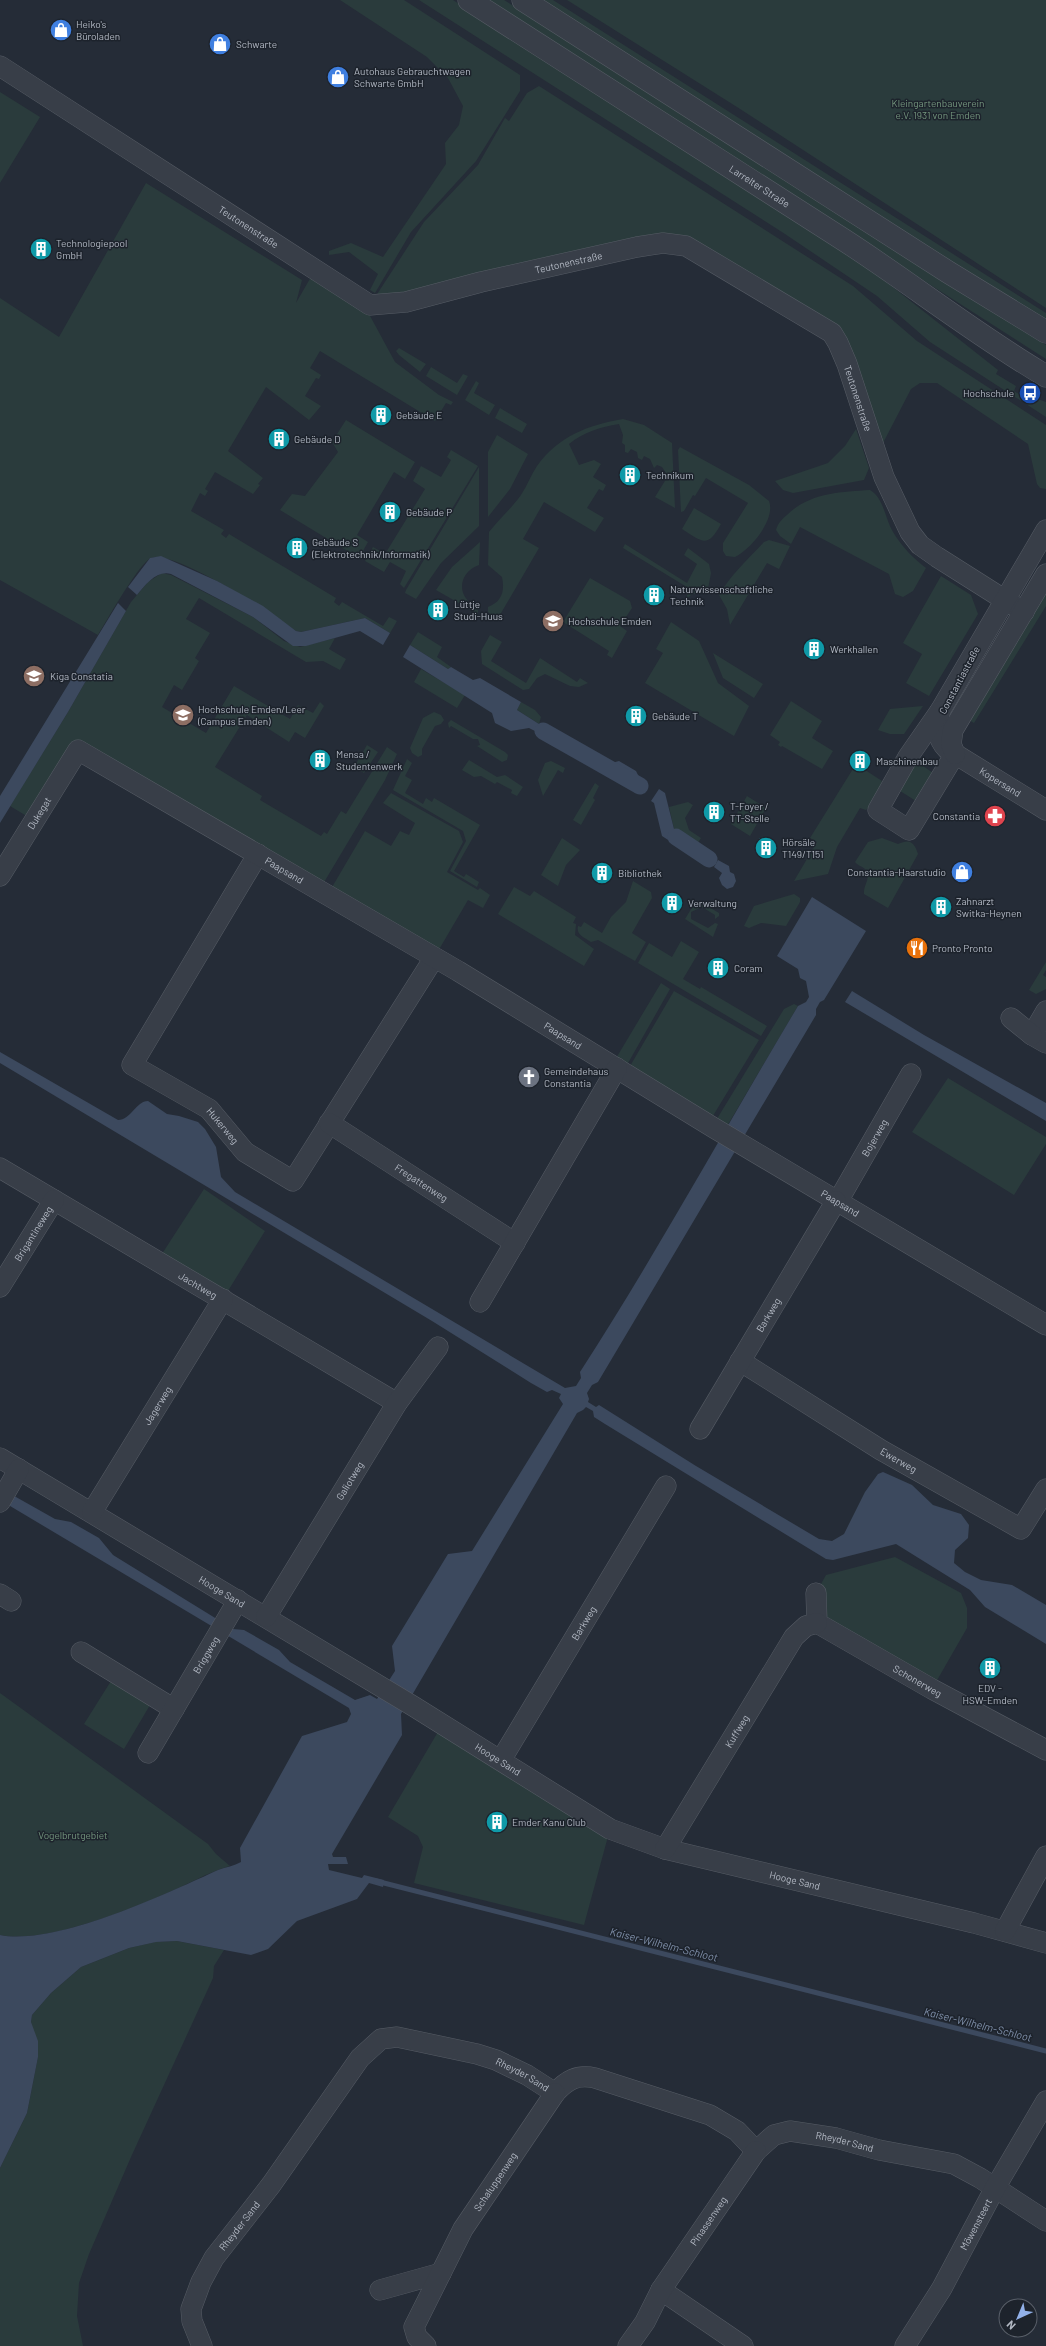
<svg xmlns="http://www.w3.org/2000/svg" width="1046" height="2346" viewBox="0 0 1046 2346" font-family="Barlow,sans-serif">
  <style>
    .green { fill: #2a3b3c }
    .water { fill: #3c495e }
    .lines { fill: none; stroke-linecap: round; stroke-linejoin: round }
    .stream { stroke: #3c495e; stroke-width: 5 }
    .canal { stroke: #3c495e; stroke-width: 17 }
    .minor-casing { stroke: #565c65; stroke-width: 21 }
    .tertiary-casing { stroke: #565c65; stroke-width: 23 }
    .minor { stroke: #383e48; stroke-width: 20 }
    .tertiary { stroke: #383e48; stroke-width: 22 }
    .labels { text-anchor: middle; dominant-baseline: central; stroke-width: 3; stroke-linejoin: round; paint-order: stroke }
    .poi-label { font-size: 10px; fill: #b3b9c4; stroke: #1d232c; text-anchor: start }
    .park-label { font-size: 10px; fill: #74967e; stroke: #1d232c }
    .street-label { font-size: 10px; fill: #b3b9c4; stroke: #1d232c }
    .water-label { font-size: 11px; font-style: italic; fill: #7e8ea8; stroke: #1d232c }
  </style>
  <rect width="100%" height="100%" fill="#252c37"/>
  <path class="green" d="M340,0H404L520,75V91L476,161L411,232L375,293L370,290L378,274L349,252L329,255V251L351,243L383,257L446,164L445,143L459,125L463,106L448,78L427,57Z
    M419,0H453L861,262L998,370L996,374L1016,386L1014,391L1029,401L1032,397L1046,402V417L930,342L877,296L785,234Z
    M486,0H504L1046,345V359Z
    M541,0H553L1046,313V322Z
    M567,0H1046V308L737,107Z
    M539,86L853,286L917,341L1046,425V489L1040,488L1037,484L1028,444L937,383H920L911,389L882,445L838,343L686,246L369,314L395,362L439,395L453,402L451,405L446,403L435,421L320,351L310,368L321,375L319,379L316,378L305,396L321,406L309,420L266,387L228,451L263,478L258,484L260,485L253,494L215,472L205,489L208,491L205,496L200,493L191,511L224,530L221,534L226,538L229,534L336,598L334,602L339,606L342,602L383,626L389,617L397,621L390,633L365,618L301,632L296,631C274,615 175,549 151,558C139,563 106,622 98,635L0,580V298L59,337L146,183L302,280L296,303L315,270L370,305L424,222L478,165L505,118L509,121L527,93Z
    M0,92L40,117L0,183Z
    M399,348L426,364L420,372L399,355L396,351Z
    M431,367L457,383L463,374L468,376L457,395L426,376Z
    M476,381L479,383L474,393L495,405L489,415L465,400Z
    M500,408L527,424L522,433L495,418Z
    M623,419L644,425L672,443L675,508L655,497L668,476L662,467L657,465L654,468L650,459L644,456L642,460L638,458L637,452L631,449L628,453L625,452V445L622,443L623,435L619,424C600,427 584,432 569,444L579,465L594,460L601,464L593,477L606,485L603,491L599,489L587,508L604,518L595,532L544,502L523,539L539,548L497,620L488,612V607C502,602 505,591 502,577L488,565L489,532C499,519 511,509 521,495C527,486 531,475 537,466C559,436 588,425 623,419Z
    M346,420L415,462L405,479L394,472L357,535L368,542L359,558L280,510L292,494L305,496L338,452L332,442Z
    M856,429L869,468L864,480L793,493L783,490L775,481L828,463L845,446Z
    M497,435L528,454L510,489L488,517V452Z
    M680,447L749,485L769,501C776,519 751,549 735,557L726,556L723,551V543L748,503L706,478L695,496L693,495L684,511L681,512L678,450Z
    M451,450L478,466L404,588L400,584L406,571L390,562L384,572L365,561L373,547L385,554L425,489L413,481L421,466L441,477L451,460L447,457Z
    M479,467V526L441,563L416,599L405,593L406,590Z
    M870,490C884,498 885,519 893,532C902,547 913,558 926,568L913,591L903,597L895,594L889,574L800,527L791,544L780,536L776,530C778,523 782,519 787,515C809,493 840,492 870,490Z
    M694,508L721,524C707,549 703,542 682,529Z
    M769,540L790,546L779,569L767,563L730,625L727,609L719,595C730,576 748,559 764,542Z
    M480,542L479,565C457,573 456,599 478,607V614L436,590L452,567Z
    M625,544L687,583L697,564L684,555L688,548L709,564L711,573L708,589L691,595L685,600L690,589L623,548Z
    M162,573L171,575L253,617L284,641L300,647L335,638L329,649L346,659L340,670L323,661L306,662L199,598L186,619L210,633L195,658L199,661L182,690L174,685L162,707L206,733L234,686L290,719L298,705L313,713L320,702L324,706L305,738L295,732L289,742L247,715L215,767L262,796L260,800L321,836L324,832L327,834L341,811L346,814L387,747L397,754L385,780L320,889L78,750L35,821L10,806L68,712L131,602L148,582Z
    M941,576L971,595L978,614L929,696L906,683L922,654L903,643Z
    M590,578L630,601L632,608L620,626L627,631L612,658L607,655L609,651L563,622Z
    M1046,587V606L974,723L967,719Z
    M671,622L699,641L718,683L749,706L734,736L645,683L663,653L656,649Z
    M418,632L442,647L437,657L451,667L448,669L410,645Z
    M490,635L502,642L491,661L526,683L540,658L577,682L580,678L588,683L579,687L570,686L545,674L537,678L529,689L523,690L482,664L481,651Z
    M713,653L763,684L754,698L723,678Z
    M421,669L465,695L457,708L414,682Z
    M791,701L822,721L812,738L833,751L822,769L782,746L781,747L778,745L780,742L770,735Z
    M521,702L535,710L541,717L539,724L517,710Z
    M923,706L904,734H890L878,730L890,709Z
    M434,712L441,715L444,720L441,724L435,726L422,749V755L418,757L412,753L410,748L423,718Z
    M451,720L505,752L508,755L507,760L502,762L477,746L480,745L478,739H473L451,726L449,728L448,723Z
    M367,745L378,752L364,773L354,767Z
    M407,759L412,763L405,776L412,780L405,793L423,804L426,798L432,802L434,798L480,825L454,871L464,877L466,874L479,882L477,887L450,871L466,841L463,831L393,790Z
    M469,760L497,777L505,775L523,787L517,796L511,793L512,790L497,782L495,784L481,776L474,777L462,770Z
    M551,761L565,768L563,773L558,770L543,796L538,780L545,763Z
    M916,761L933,773L916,801L897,789Z
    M856,764L882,781L874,802L866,810L860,808L837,847L828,874L794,881L817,842L810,838Z
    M595,783L599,786L593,798L595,800L581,825L573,820Z
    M391,793L459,831L463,842L447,872L478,890L480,888L490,895L483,908L468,900L434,958L328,894L365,831L391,846L400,831L409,835L415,823L383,803Z
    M747,796L766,808L750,836L731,824Z
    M688,802L693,805L685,818L689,830L701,838L696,846L675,833L669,807Z
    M562,838L580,850L566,865L558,886L541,875Z
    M882,838L898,844C909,839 914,841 918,854L888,908L864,894C863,885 872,878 865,869C862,866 858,866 855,862L868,842Z
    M633,881L651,892L652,898L632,933L646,942L635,961L598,940L591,942C584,937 576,935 578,926L581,927L584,922L602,933L611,917L626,902Z
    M514,887L530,896L534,891L576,917L573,923L576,924L575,935L594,949L584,966L498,914Z
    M794,894L800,898V902L786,926L761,923L749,928L744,926L754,906Z
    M702,903L719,913V916L715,919V915L702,907L691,912V919L708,928L715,923L718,924L713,937L685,919L693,906Z
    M681,941L699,952L683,979L700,989L701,987L767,1026L761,1036L638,963L649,943L672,957Z
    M1046,962V970L1043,975L1046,977V989L1036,994L1029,990Z
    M661,983L670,989L623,1072L612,1065Z
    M674,991L759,1040L708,1124L626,1073Z
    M794,1004L798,1006L723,1133L712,1127L784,1009Z
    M948,1078L1046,1137V1144L1014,1195L912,1132Z
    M204,1189L265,1231L223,1299L158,1260Z
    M895,1557L961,1593L967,1608V1628L932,1689L817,1623L816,1593L826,1575Z
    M111,1681L150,1705L124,1749L84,1724Z
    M0,1693L208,1844L216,1854L230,1866C208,1872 187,1885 165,1894C124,1912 43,1944 0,1935Z
    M442,1725L610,1829L584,1925L414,1883L423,1847L418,1836L388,1817Z
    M177,1941L224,1950L214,1966L213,1978L131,2157L89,2254L79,2283L77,2316L83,2346H0V2168L27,2113L38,2057L31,2022L32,2015L51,1993L81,1967L129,1948L155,1942Z"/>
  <path class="water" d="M161,556L217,581L263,606L296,631L301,632L365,618L390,633L383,645L360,631L306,646H293L253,617L171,574C157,570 146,584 137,595L128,587L150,558Z
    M118,603L126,611L68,712L0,823V796Z
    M410,645L448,669L451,667L473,680L480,678L521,702L517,710L539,724L535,731L529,728L511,731L495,723L492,713L403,657Z
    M545,727L578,746L573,755L540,735Z
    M588,752L608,764L619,761L636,771L639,777L644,780L636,793L583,761Z
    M659,789L665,793L675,833L696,846L691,855L662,836L654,803L651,801Z
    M718,860L729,866L730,872L734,874L736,881L733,887L727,889L722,885L719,878L722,873L714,867Z
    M812,897L866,931L824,1000L820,1002L816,1009V1015L598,1382L592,1385L587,1393L589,1399L588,1402L596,1407L599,1405L696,1466L819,1539L832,1541L844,1534L865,1492L878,1474L883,1472L912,1485L933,1505L961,1514L969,1525L968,1538L955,1550L954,1563L965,1572L981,1580L1012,1585L1046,1605V1644L985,1607L970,1590L896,1544L833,1560L826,1559L605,1424L594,1417L593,1411L586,1407L583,1410L577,1413L401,1714L402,1735L332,1854L333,1857H346L348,1864H328L329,1870L362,1878L364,1875L384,1880L383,1887L369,1883L357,1899L297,1921L268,1949L251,1955L177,1941L156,1942L129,1948L81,1967L51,1993L32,2015L31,2022L38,2041V2057L27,2113L0,2168V1935C55,1946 166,1894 218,1870C226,1867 234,1866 241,1862L240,1848L302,1736L347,1722L351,1714L349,1708L0,1500V1488L55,1519L71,1522L99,1538L113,1555L233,1629L244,1630L279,1650L290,1662L355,1700L370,1695L377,1699L395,1671L392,1646L448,1554L472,1551L563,1404L559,1398L561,1394L552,1390L547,1392L531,1383L432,1321L0,1063V1052L118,1120C131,1120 136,1101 148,1101L167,1114L179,1116L198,1122L205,1129L216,1147L221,1177L235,1192L565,1388L576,1386L581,1378L580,1372C657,1253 725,1128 798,1006L806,1002L809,997L806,981L800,978L798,969L777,956Z
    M852,991L924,1035L1046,1103V1121L845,1002Z"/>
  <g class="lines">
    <path class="stream" d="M376,1881L1046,2051"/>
    <path class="canal" d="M543,731L640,786
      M676,837L709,859"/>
    <g class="minor-casing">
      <g id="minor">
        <path id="s1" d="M0,66L370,305L406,302L481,282L637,247L663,243L686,246L832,333L838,343L847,364L884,477L910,532L920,545L937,557L1024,612"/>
        <path id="s2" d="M1046,530L940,711C937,726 936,738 947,749L1046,810"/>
        <path d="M940,711L908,757L878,810L909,830L955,754"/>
        <path d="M955,754L951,744L953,730L1046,574"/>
        <path id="s3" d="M258,854L132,1065L209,1109L245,1152L293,1181L434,958"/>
        <path id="s4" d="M0,876L78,750L458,971L714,1128L1046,1325"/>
        <path d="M1046,1011L1032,1035L1046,1043"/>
        <path d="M1011,1018L1032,1035"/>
        <path id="s5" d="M329,1123L515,1243"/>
        <path id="s6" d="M0,1168L397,1403"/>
        <path id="s7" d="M838,1201L911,1074"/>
        <path id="s8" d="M0,1287L54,1200"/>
        <path d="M480,1302L617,1068"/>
        <path id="s9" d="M740,1361L881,1450L1021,1529L1046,1489"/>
        <path id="s10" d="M700,1429L836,1201"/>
        <path id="s11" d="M0,1458L413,1706L610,1829L665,1849L974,1923L1046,1943"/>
        <path d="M0,1502L19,1469"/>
        <path id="s12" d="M92,1512L223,1299"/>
        <path id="s13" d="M816,1593L817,1623L932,1689L1046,1750"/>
        <path d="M0,1594L11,1601"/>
        <path id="s14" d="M266,1617L397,1403L438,1347"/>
        <path d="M81,1652L174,1709"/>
        <path id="s15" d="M148,1753L238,1600"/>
        <path id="s16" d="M501,1760L666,1486"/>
        <path id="s17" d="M665,1849L794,1637L806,1626L817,1623"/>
        <path d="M1005,1931L1046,1856"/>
        <path d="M380,2290L441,2273"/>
        <path d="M661,2290L743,2346"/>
        <path id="s18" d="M202,2346L192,2321L191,2309L201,2282L214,2258L271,2185L360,2058L381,2039L397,2037L477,2054L496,2060L527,2075L555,2093C567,2080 577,2074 595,2078L710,2115L737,2131L756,2151L774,2135L790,2131L836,2138L879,2150L954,2164L980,2178L1046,2221"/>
        <path id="s19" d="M426,2346L417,2337L414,2327L463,2229L555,2093"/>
        <path id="s20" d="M628,2346L645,2322L661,2290L756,2151"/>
        <path id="s21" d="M905,2346L942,2288L995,2188L1046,2101"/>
      </g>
    </g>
    <g class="tertiary-casing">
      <g id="tertiary">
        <path id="s22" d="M469,0L844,240C912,284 976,335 1046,376"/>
        <path d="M523,0L948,272L1046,332"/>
      </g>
    </g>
    <use href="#minor" class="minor"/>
    <use href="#tertiary" class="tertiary"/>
  </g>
  <defs>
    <g id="shop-disc" transform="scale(1.15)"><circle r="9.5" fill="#3f7fe0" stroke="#1d232c"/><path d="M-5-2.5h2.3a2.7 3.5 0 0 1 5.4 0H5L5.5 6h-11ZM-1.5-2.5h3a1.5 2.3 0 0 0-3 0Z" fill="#fff"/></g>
    <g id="building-disc" transform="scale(1.15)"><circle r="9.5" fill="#0f9aa8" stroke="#1d232c"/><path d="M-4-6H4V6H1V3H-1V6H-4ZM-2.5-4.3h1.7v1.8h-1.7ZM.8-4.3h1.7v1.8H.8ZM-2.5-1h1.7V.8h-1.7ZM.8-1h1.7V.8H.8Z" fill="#fff"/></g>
    <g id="bus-disc" transform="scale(1.15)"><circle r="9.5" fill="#1a4fb4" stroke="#1d232c"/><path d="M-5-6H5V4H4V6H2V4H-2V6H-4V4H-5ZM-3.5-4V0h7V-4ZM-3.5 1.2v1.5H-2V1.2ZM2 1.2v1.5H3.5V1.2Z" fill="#fff"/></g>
    <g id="university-disc" transform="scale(1.15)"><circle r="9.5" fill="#8d6e63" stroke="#1d232c"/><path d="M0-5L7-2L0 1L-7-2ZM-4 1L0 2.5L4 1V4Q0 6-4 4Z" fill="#fff"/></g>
    <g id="school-disc" transform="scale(1.15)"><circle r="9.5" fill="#8d6e63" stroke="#1d232c"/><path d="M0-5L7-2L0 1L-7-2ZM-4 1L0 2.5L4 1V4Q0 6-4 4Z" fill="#fff"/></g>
    <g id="pharmacy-disc" transform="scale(1.15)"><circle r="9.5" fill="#e0444e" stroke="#1d232c"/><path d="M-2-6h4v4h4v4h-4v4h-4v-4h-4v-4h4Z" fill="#fff"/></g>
    <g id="restaurant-disc" transform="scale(1.15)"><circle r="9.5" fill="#e8710a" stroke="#1d232c"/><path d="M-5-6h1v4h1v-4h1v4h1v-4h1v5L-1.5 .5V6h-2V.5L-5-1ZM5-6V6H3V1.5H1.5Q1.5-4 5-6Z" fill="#fff"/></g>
    <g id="church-disc" transform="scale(1.15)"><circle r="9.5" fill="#6b7280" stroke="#1d232c"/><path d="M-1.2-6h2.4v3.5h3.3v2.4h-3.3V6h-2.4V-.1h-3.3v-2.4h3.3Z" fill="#fff"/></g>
  </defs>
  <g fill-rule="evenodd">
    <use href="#shop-disc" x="61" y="30"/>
    <use href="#shop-disc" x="220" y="44"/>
    <use href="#shop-disc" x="338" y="77"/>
    <use href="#building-disc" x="41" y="249"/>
    <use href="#bus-disc" x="1030" y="393"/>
    <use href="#building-disc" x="381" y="415"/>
    <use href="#building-disc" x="279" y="439"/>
    <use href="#building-disc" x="630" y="475"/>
    <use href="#building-disc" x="390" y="512"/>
    <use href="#building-disc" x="297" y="548"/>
    <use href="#building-disc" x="654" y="595"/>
    <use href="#building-disc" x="438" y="610"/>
    <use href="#university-disc" x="553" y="621"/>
    <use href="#building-disc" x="814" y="649"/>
    <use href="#school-disc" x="34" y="676"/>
    <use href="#university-disc" x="183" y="715"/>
    <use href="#building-disc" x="636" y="716"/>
    <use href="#building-disc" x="320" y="760"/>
    <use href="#building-disc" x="860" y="761"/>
    <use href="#building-disc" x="714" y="812"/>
    <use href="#pharmacy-disc" x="995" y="816"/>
    <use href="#building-disc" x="766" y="848"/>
    <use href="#shop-disc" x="962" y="872"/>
    <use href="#building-disc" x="602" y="873"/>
    <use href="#building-disc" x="672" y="903"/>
    <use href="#building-disc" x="941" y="907"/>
    <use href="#restaurant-disc" x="917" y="948"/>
    <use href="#building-disc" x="718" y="968"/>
    <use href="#church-disc" x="529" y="1077"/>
    <use href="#building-disc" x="990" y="1668"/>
    <use href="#building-disc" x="497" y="1822"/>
  </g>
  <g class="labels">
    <g class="poi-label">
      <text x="76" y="24">Heiko's<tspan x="76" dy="12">Büroladen</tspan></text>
      <text x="236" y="44">Schwarte</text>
      <text x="354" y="71">Autohaus Gebrauchtwagen<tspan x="354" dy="12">Schwarte GmbH</tspan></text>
      <text x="56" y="243">Technologiepool<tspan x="56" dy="12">GmbH</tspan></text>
      <text x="1014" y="393" text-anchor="end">Hochschule</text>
      <text x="396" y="415">Gebäude E</text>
      <text x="294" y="439">Gebäude D</text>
      <text x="646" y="475">Technikum</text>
      <text x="406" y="512">Gebäude P</text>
      <text x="312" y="542">Gebäude S<tspan x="312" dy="12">(Elektrotechnik/Informatik)</tspan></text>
      <text x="670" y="589">Naturwissenschaftliche<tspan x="670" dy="12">Technik</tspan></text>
      <text x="454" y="604">Lüttje<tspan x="454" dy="12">Studi-Huus</tspan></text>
      <text x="568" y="621">Hochschule Emden</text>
      <text x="830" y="649">Werkhallen</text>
      <text x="50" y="676">Kiga Constatia</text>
      <text x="198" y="709">Hochschule Emden/Leer<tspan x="198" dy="12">(Campus Emden)</tspan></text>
      <text x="652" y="716">Gebäude T</text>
      <text x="336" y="754">Mensa /<tspan x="336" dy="12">Studentenwerk</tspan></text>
      <text x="876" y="761">Maschinenbau</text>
      <text x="730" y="806">T-Foyer /<tspan x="730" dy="12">TT-Stelle</tspan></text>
      <text x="980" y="816" text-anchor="end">Constantia</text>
      <text x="782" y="842">Hörsäle<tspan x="782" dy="12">T149/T151</tspan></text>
      <text x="946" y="872" text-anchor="end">Constantia-Haarstudio</text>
      <text x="618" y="873">Bibliothek</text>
      <text x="956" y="901">Zahnarzt<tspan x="956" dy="12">Switka-Heynen</tspan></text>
      <text x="688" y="903">Verwaltung</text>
      <text x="932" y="948">Pronto Pronto</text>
      <text x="734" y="968">Coram</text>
      <text x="544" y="1071">Gemeindehaus<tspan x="544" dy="12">Constantia</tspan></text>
      <text x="990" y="1688" text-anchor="middle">EDV -<tspan x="990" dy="12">HSW-Emden</tspan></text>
      <text x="512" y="1822">Emder Kanu Club</text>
    </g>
    <g class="park-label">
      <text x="938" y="103">Kleingartenbauverein<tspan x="938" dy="12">e.V. 1931 von Emden</tspan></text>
      <text x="73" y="1835">Vogelbrutgebiet</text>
    </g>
    <g class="street-label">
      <text stroke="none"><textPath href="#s22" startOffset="345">Larrelter Straße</textPath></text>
      <text stroke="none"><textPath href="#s1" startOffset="296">Teutonenstraße</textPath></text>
      <text stroke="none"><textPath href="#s1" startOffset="644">Teutonenstraße</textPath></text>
      <text stroke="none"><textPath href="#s1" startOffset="1004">Teutonenstraße</textPath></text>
      <text transform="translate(959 680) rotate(-62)">Constantiastraße</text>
      <text stroke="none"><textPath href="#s2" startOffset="313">Kopersand</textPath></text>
      <text stroke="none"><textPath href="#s4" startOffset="74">Dukegat</textPath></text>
      <text stroke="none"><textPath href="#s4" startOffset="387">Paapsand</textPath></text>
      <text stroke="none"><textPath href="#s4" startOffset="711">Paapsand</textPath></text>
      <text stroke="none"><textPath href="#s3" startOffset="356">Hukerweg</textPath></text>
      <text stroke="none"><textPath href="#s7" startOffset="73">Bojerweg</textPath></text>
      <text stroke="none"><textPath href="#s5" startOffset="110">Fregattenweg</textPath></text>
      <text stroke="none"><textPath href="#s4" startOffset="1035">Paapsand</textPath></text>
      <text stroke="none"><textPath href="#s8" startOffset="63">Brigantineweg</textPath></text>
      <text stroke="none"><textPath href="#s6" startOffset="230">Jachtweg</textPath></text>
      <text stroke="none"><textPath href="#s10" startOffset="133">Barkweg</textPath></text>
      <text stroke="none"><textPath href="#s12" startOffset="125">Jagerweg</textPath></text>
      <text stroke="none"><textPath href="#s9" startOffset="187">Ewerweg</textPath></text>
      <text stroke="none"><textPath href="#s14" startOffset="160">Galiotweg</textPath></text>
      <text stroke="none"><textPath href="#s11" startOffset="259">Hooge Sand</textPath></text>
      <text stroke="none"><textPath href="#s16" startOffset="160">Barkweg</textPath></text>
      <text stroke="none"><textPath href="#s15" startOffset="114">Briggweg</textPath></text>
      <text stroke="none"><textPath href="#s13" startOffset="146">Schonerweg</textPath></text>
      <text stroke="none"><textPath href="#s17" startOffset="138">Kuffweg</textPath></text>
      <text stroke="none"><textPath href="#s11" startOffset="582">Hooge Sand</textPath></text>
      <text stroke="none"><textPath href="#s11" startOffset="906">Hooge Sand</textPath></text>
      <text stroke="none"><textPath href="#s18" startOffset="519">Rheyder Sand</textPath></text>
      <text stroke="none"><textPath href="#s18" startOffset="878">Rheyder Sand</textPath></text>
      <text stroke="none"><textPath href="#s19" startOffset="190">Schaluppenweg</textPath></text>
      <text stroke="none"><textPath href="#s20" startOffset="149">Pinassenweg</textPath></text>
      <text stroke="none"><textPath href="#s21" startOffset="141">Möwensteert</textPath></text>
      <text stroke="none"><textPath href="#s18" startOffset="136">Rheyder Sand</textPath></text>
    </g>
    <g class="water-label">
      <text transform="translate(664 1944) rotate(14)">Kaiser-Wilhelm-Schloot</text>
      <text transform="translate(978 2024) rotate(14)">Kaiser-Wilhelm-Schloot</text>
    </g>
  </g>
  <g transform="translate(1018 2318) rotate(224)"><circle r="19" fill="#1d232c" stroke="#595f69"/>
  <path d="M0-3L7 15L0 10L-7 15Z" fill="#92b1e9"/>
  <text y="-6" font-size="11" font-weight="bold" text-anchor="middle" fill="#b3b9c4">N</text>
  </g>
</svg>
